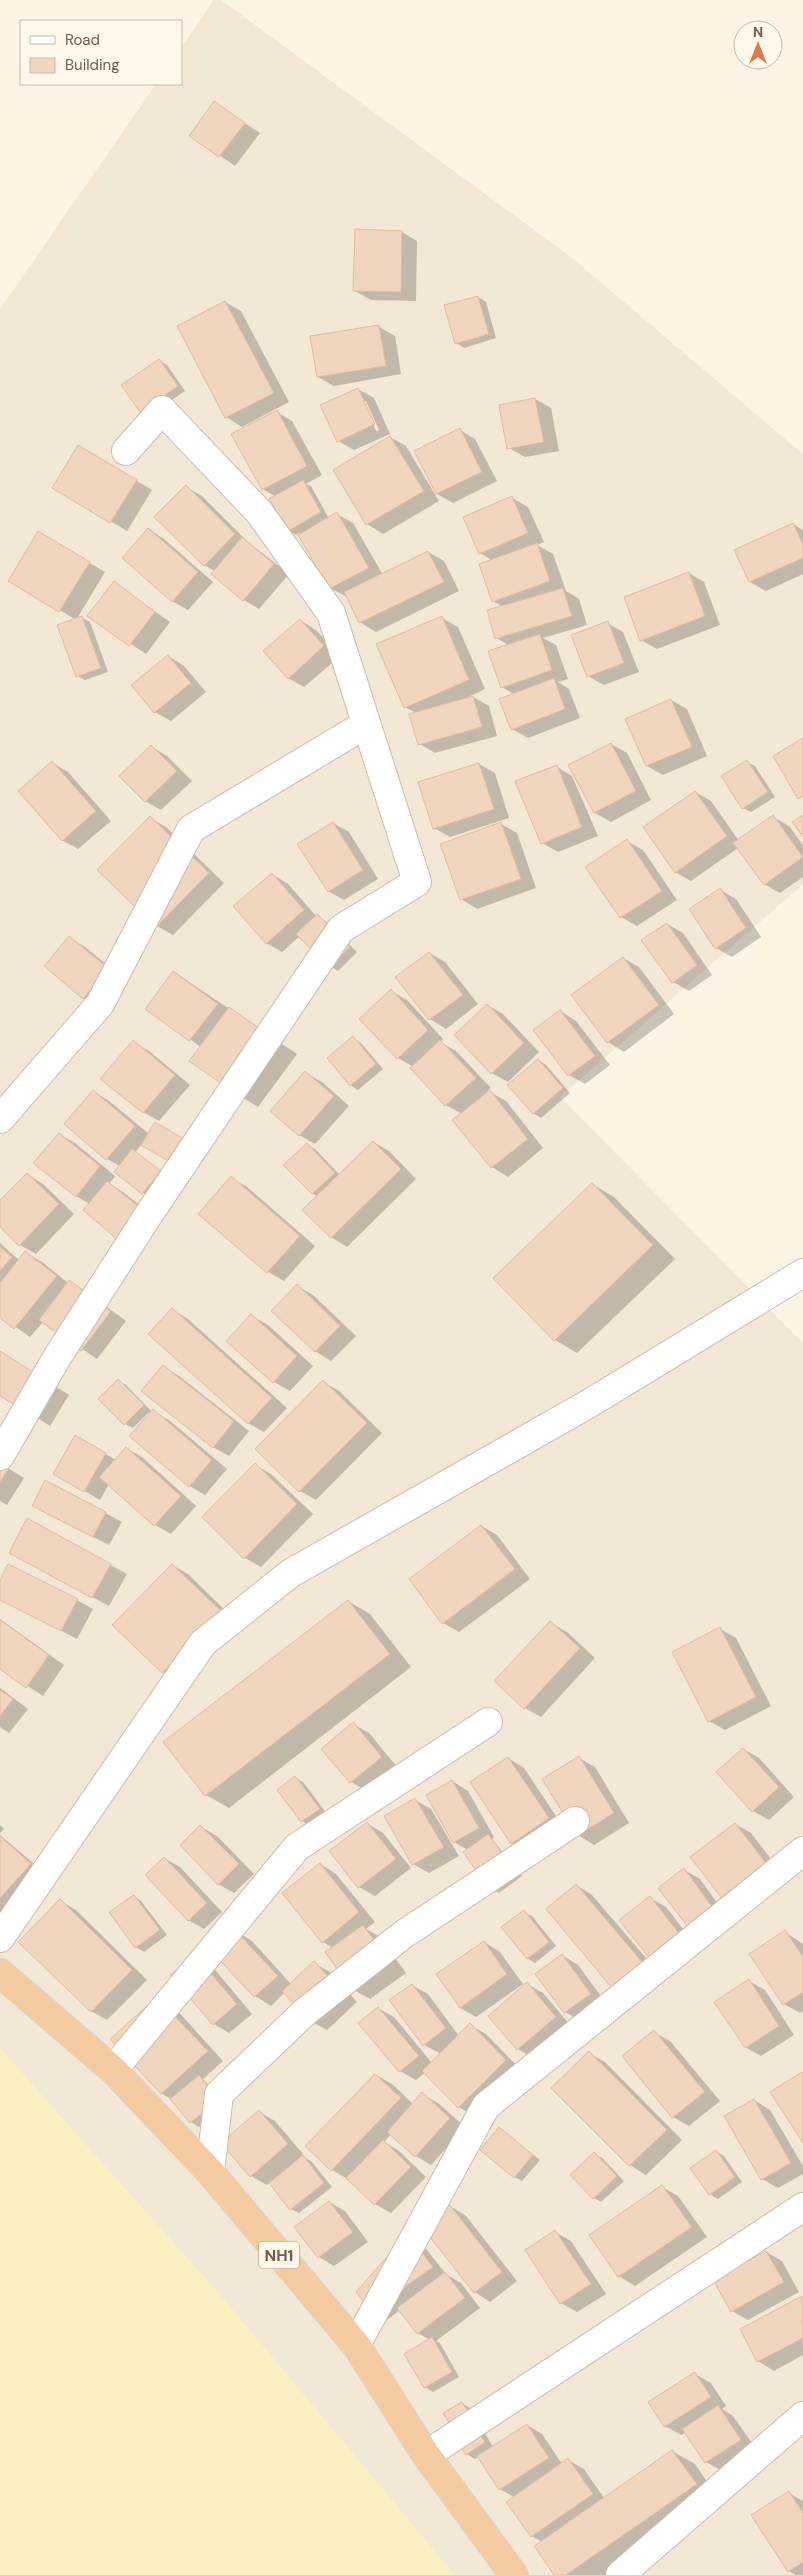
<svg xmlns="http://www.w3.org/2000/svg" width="803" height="2575" viewBox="0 0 803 2575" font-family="'DM Sans',sans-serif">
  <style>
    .residential { fill: #f2e6d4 }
    .sand { fill: #f9efc1 }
    .shadow { fill: #0003; fill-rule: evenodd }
    .building { fill: #efd4be; stroke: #e1bb9f }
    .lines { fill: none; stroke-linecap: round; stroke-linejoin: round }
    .minor-casing { stroke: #ccbcac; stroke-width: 30 }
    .trunk-casing { stroke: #dbd4d0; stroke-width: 30 }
    .minor { stroke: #fff; stroke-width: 28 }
    .trunk { stroke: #f4caa0; stroke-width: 28 }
    .labels { text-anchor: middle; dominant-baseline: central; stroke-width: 4; stroke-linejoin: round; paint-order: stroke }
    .shield { fill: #fef8eb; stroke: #9d8a7b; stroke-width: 1 }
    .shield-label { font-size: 16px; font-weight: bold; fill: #735b4b }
  </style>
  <rect width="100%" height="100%" fill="#fbf4e5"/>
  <path class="residential" d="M214,0H221L571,257L803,454V884L560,1097L803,1343V2575H444L0,2093V309L156,84H181V48Z"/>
  <path class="sand" d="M0,2048L223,2298L455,2575H0Z"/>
  <path class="shadow" d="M214,103L260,133L235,166L191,135Z
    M402,232L417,241L416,301L371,300L355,291Z
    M478,297L486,302L496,338L464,348L456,343Z
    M225,302L241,311L289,402L242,427L226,417Z
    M379,327L395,336L401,374L334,386L318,377Z
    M159,360L167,365L185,391L149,416L141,411Z
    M358,389L374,398L390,434L354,450L338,441ZM363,401H366L379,430L376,431Z
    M535,399L551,408L559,451L525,457L509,448Z
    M277,412L292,421L322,475L306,484L311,486L329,519L337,514L353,523L383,575L428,552L444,561L459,591L376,632L360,622L347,597L330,588L299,533L296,535L289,530L276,497L263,489Z
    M460,430L475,439L497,481L453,503L437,494L416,452Z
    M390,437L406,446L439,501L383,534L367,524L335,470Z
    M94,456L152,490L127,531L54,487Z
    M186,487L202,496L248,542L289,574L259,609L244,600L215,571L204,565Z
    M512,498L528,507L544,542L537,545L553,554L566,591L579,599L587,625L543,638L556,645L568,679L558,682L569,689L580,718L528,738L512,729L515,695L502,687L510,646L496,638L503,607L493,601V561L480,553Z
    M793,524L803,530V574L766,591L750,582Z
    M149,529L164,539L213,582L188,610L172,601Z
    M39,533L105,572L76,620L60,610Z
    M689,573L704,582L720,625L657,649L641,640Z
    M114,583L170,622L146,654L89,616Z
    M82,618L90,622L108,672L85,680L77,676Z
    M442,618L458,627L485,689L462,700L473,697L489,706L497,736L435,753L420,744L416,713L405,707Z
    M300,620L316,630L340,656L304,687L288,678Z
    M607,623L623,632L639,672L604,685L588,676Z
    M168,656L184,666L206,692L171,721L155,712L133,685Z
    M671,700L687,709L707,756L663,775L647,766Z
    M611,744L627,753L651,800L611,822L595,813L570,766Z
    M152,747L167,756L192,781L161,810L145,801Z
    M747,762L755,766L775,797L751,812L743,808Z
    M52,763L68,772L111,821L78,849L62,840Z
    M479,764L495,773L509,818L450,837L434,828Z
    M557,767L572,776L598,836L558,852L542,843Z
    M695,792L711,801L739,841L773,817L789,826L803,845V877L780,893L764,884L738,848L691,881L675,872Z
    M150,818L166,827L224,883L173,935L157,926Z
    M333,823L349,832L378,879L344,900L328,891Z
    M501,824L517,833L536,888L477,909L461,899Z
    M627,841L643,850L677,900L637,926L621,917L587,867Z
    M272,874L288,884L316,916L325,921L357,952L338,971L330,966L300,936L282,952L266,943Z
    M720,890L736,899L761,937L732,957L716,948Z
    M667,924L683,933L712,975L689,991L673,982Z
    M69,938L85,947L123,978L99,1007L83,998Z
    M429,953L445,962L478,1004L446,1029L430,1019Z
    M623,958L639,967L674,1014L624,1052L608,1042Z
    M174,972L297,1054L258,1107L242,1097L201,1047L147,1009Z
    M391,991L407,1000L443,1039L440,1042L456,1051L491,1088L483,1095L484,1096L490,1092L506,1101L543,1148L508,1177L492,1167L454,1120L462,1114L446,1105L414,1067L398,1058Z
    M487,1005L503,1014L539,1052L508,1082L492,1073Z
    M560,1011L576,1021L610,1065L585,1084L569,1075Z
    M353,1038L361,1043L383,1069L358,1090L350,1085Z
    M133,1042L149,1051L190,1085L159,1121L143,1112Z
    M538,1060L546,1065L570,1093L541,1118L533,1113Z
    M306,1073L322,1082L349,1106L315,1144L299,1135Z
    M93,1091L109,1101L149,1134L135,1153L168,1176L151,1197L143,1193L120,1166L107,1159Z
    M59,1134L75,1143L115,1176L109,1184L123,1192L158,1220L90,1204L76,1196Z
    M373,1142L389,1151L416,1179L347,1247L331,1237L318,1197L312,1193L307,1145L315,1149L340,1175Z
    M27,1174L43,1184L74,1214L36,1254L20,1245L0,1226V1202Z
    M231,1178L247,1187L315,1246L284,1281L268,1272L200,1214Z
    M592,1184L614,1197L675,1259L577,1353L555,1340Z
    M0,1243L20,1261L26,1253L42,1262L68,1283L69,1282L85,1291L126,1321L97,1359L43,1322L30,1337L0,1316Z
    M297,1286L313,1295L356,1336L331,1361L315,1351Z
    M172,1309L188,1319L287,1408L264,1432L248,1423Z
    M252,1316L268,1325L313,1366L290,1391L274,1382Z
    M0,1351L69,1395L50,1426L0,1394Z
    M163,1366L179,1376L249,1431L229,1456L213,1447Z
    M118,1381L126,1385L152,1412L169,1420L227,1469L205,1495L190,1486L149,1412L133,1428L125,1424L100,1399Z
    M323,1382L339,1391L382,1433L316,1500L300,1491Z
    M76,1437L116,1460L126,1448L142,1457L196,1506L171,1534L155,1525L109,1484L100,1500L55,1474Z
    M0,1463L24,1478L7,1505L0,1501Z
    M255,1465L271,1474L313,1514L261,1567L245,1558Z
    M46,1482L122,1522L109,1545L50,1515Z
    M28,1520L127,1574L109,1606L26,1561Z
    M481,1526L497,1535L530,1579L459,1632L443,1623Z
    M172,1565L188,1574L237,1622L179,1682L163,1672L114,1625Z
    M0,1582L77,1600L93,1609L77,1639L0,1599Z
    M348,1601L370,1614L411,1667L229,1808L206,1795Z
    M0,1619L64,1665L43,1696L0,1668Z
    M551,1623L567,1632L595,1658L541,1717L525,1708Z
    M720,1629L736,1638L771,1706L725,1730L709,1721Z
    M0,1688L28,1709L9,1733L0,1727Z
    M353,1724L369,1733L397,1767L367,1791L351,1782Z
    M743,1749L759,1758L794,1797L769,1820L753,1811Z
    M508,1758L524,1768L564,1828L528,1852L512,1843Z
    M579,1758L595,1767L629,1823L594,1845L578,1835L544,1779Z
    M295,1778L303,1782L327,1814L310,1826L302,1821Z
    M452,1781L468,1791L494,1837L492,1839L522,1876L499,1893L491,1889L468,1850L454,1842Z
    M415,1800L431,1809L459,1856L429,1873L413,1864Z
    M368,1824L383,1833L411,1868L375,1896L359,1887Z
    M735,1824L751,1833L784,1876L692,1857Z
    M0,1825L4,1829L0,1833Z
    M201,1827L217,1836L254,1874L234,1893L218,1884Z
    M0,1835L46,1874L0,1921Z
    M164,1858L180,1867L222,1912L204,1929L188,1920Z
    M320,1864L336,1874L375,1922L366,1929L379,1936L406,1973L370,1999L354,1990L333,1948L323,1942Z
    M684,1870L700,1879L728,1918L689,1926Z
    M576,1885L592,1895L658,1972L629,1996Z
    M134,1896L141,1901L167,1935L144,1952L136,1947L111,1913Z
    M650,1898L666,1907L696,1946L621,1920Z
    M60,1901L76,1910L147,1980L107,2020L91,2011Z
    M524,1912L532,1916L556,1946L535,1963L527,1958Z
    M236,1931L252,1941L291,1984L314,1963L330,1972L357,2002L327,2030L311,2021L285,1992L271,2006L255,1996Z
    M785,1932L803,1944V2011L800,2013L784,2004Z
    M484,1942L500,1952L523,1984L476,2017L460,2008Z
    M562,1955L578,1965L606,2003L581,2021L565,2012Z
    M211,1965L252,2014L229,2033L214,2024L172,1975Z
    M749,1981L765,1990L794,2035L761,2056L745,2047Z
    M527,1984L543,1993L571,2026L533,2058L518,2049Z
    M412,1985L428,1994L459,2036L470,2025L486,2034L521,2070L474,2116L459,2107L425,2073L416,2080L400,2071L378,2008L394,2017L432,2063L441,2054L424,2045Z
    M174,2007L223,2061L203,2079L226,2104L199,2127L191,2122L171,2099L161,2093Z
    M654,2032L670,2041L720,2101L689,2126L673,2117Z
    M589,2053L605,2062L682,2140L646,2175L630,2165L553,2088Z
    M376,2075L392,2084L413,2104L422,2094L438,2103L465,2127L431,2165L416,2156L391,2134L384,2142L399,2151L426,2177L391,2213L375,2204L348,2179L332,2170Z
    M754,2100L770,2110L803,2166V2174L778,2188L762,2179Z
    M259,2112L275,2121L303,2154L301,2156L311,2161L332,2187L299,2213L291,2209L270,2182L267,2185L251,2176Z
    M499,2128L540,2160L522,2181L514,2177Z
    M716,2151L724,2156L742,2182L718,2199L710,2194Z
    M594,2154L602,2158L624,2181L601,2202L594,2198Z
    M662,2187L678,2196L707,2237L635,2286L619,2276L591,2235Z
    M329,2202L345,2211L368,2242L334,2266L319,2257Z
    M450,2206L466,2216L517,2281L490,2302L475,2292Z
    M555,2232L571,2241L606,2294L577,2312L561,2303Z
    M423,2245L446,2274L461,2283L480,2308L436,2341L440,2343L459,2377L433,2392L425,2387L430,2340L418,2333L400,2310L387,2320L371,2310Z
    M766,2252L782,2261L799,2292L748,2320L732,2311Z
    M802,2297L803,2355L774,2371L758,2361L741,2329Z
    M695,2374L711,2383L726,2406L722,2409L733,2416L756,2449L722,2471L706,2462L686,2432L681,2435L665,2426Z
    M462,2403L470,2408L493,2447L527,2425L542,2434L562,2464L568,2460L584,2469L604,2498L672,2451L695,2464L718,2498L606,2575H556L542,2542L532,2536L514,2497L500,2489L479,2456L475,2459L467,2454L454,2434Z
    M789,2493L803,2501V2575H796L789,2571Z"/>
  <path class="building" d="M214,101L245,123L219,157L189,136Z
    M355,229L402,231L401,292L353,291Z
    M478,296L489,334L455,344L444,305Z
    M225,301L274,393L225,418L177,326Z
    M379,325L386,366L317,377L310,336Z
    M159,359L178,386L140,412L121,385Z
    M358,388L375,424L337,442L320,405Z
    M535,398L544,442L507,449L499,405Z
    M277,410L307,466L262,490L231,434Z
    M460,428L482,472L436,494L414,451Z
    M390,436L424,491L366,525L333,470Z
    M78,445L137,480L110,523L52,488Z
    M303,480L321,512L288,531L269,499Z
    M186,485L235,534L204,566L154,517Z
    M512,496L528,533L479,554L463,517Z
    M337,512L369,568L329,589L298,535Z
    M793,523L803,544V558L749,582L734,550Z
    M148,528L198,572L172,602L122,558Z
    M38,531L90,562L59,612L8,581Z
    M242,537L274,564L243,601L211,574Z
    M537,543L550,581L492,602L479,564Z
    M428,551L444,582L359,623L344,592Z
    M689,572L705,616L640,641L624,597Z
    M114,581L155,612L129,646L87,616Z
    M563,588L572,616L495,639L487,610Z
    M82,616L101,668L76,677L57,625Z
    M442,616L469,680L404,708L376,644Z
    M300,619L324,646L288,679L263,651Z
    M608,621L624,663L587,677L571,635Z
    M540,634L552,670L501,688L488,651Z
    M168,655L191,683L154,713L131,685Z
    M554,678L565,709L511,730L499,699Z
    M473,696L482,727L418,745L409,714Z
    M671,699L692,747L646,766L625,719Z
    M803,738V796L798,799L773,756Z
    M611,743L636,791L594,813L568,765Z
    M151,745L177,771L145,802L119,776Z
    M747,760L768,792L742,809L721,776Z
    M52,761L96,811L62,841L18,791Z
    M479,763L494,809L433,829L418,782Z
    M557,765L582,827L541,844L515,781Z
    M695,791L727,836L675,873L643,827Z
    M773,815L803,857L764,885L733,843Z
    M803,815V837L792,822Z
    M150,816L209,873L156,927L97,870Z
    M333,822L363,870L328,892L297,844Z
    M501,822L521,879L460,900L440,844Z
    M627,839L662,891L620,918L585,867Z
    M272,873L304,910L266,944L233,906Z
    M720,888L746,928L715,949L689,909Z
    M317,914L350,947L329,967L296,934Z
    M667,923L697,965L672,983L641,940Z
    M69,936L108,968L83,999L44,966Z
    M429,952L463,995L429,1020L395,977Z
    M623,957L659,1005L607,1043L571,995Z
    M173,971L218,1004L189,1041L145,1009Z
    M391,989L428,1030L397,1059L359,1019Z
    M487,1004L524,1043L491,1074L454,1035Z
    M229,1007L282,1044L242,1098L189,1061Z
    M560,1010L595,1056L568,1076L533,1030Z
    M353,1036L376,1064L350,1086L327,1058Z
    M133,1040L175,1075L143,1113L100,1079Z
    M440,1040L476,1078L445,1106L410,1068Z
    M538,1059L563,1088L533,1114L507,1085Z
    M305,1071L334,1096L299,1136L270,1111Z
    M93,1090L135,1126L106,1160L64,1124Z
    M490,1090L528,1139L491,1168L452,1120Z
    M155,1122L189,1142L175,1165L141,1145Z
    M59,1133L100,1166L76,1197L33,1163Z
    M373,1141L401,1169L331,1238L302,1210Z
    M307,1143L335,1173L312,1194L283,1165Z
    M132,1149L161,1171L142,1194L114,1172Z
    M27,1173L59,1204L19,1246L0,1227V1200Z
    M231,1176L300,1236L267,1273L198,1214Z
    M107,1181L143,1210L118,1240L83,1210Z
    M592,1183L653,1245L554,1341L493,1278Z
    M0,1247L12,1257L0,1271Z
    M25,1251L57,1276L14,1329L0,1318V1283Z
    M69,1280L111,1311L81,1351L39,1320Z
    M297,1284L340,1326L315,1352L271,1311Z
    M172,1308L272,1398L248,1424L148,1334Z
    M251,1314L297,1356L273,1383L226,1341Z
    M0,1351L54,1385L34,1417L0,1396Z
    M163,1365L234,1421L213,1448L141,1391Z
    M118,1379L144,1405L124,1425L98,1399Z
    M323,1380L367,1423L299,1492L255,1449Z
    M153,1409L212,1460L189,1487L129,1436Z
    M75,1435L106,1453L84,1492L53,1474Z
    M126,1447L181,1496L154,1526L99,1477Z
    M0,1463L9,1468L0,1482Z
    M255,1463L297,1504L244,1559L202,1517Z
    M45,1480L106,1512L93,1537L32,1506Z
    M27,1518L111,1564L92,1598L9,1553Z
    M481,1525L515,1569L442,1624L409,1579Z
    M8,1564L78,1599L61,1631L0,1600V1580Z
    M172,1564L222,1612L162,1673L112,1625Z
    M348,1600L390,1654L205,1796L163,1742Z
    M0,1620L49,1655L26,1688L0,1669Z
    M550,1621L580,1648L524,1709L494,1681Z
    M720,1627L756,1697L708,1722L672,1652Z
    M0,1690L13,1699L0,1716Z
    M353,1722L382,1757L350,1783L321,1749Z
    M743,1748L779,1787L752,1812L716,1772Z
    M579,1756L614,1813L577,1836L542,1779Z
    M508,1757L549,1818L511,1844L470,1782Z
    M295,1776L320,1809L301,1822L277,1790Z
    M452,1780L479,1828L453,1843L426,1795Z
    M415,1798L444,1847L412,1865L384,1816Z
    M367,1822L396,1859L358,1888L329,1851Z
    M735,1823L769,1867L724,1901L690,1857Z
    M200,1825L239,1864L218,1885L180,1845Z
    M488,1834L515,1871L490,1890L463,1852Z
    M0,1836L31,1864L0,1898Z
    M164,1857L207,1903L188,1921L145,1875Z
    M320,1863L359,1912L322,1943L282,1893Z
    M684,1868L713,1908L688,1927L658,1888Z
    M576,1884L643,1963L612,1988L546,1909Z
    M134,1895L160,1930L135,1948L109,1912Z
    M650,1896L681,1936L651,1960L619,1920Z
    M60,1899L132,1970L91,2012L18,1942Z
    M524,1910L549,1942L527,1959L501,1927Z
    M363,1925L391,1963L353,1991L325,1952Z
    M235,1930L278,1976L254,1997L212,1952Z
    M785,1930L803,1957V1992L783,2005L749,1954Z
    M484,1941L507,1974L460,2008L436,1974Z
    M562,1954L591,1994L564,2013L535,1974Z
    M195,1955L237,2004L213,2025L170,1975Z
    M314,1961L342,1992L310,2022L282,1991Z
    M749,1979L779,2026L745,2048L714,2002Z
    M527,1982L556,2017L517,2050L488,2016Z
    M412,1984L446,2028L423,2046L389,2000Z
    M157,1997L208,2051L161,2094L110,2039Z
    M378,2007L419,2056L399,2072L358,2023Z
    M470,2023L506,2060L458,2108L422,2071Z
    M654,2030L705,2092L672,2118L622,2056Z
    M589,2051L667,2130L629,2166L551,2088Z
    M802,2072L803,2073V2143L770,2092Z
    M375,2074L401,2098L331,2171L305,2146Z
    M199,2075L219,2100L190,2123L170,2099Z
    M422,2092L450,2118L415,2157L387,2132Z
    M754,2099L791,2163L761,2180L724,2116Z
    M259,2110L288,2144L250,2177L221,2143Z
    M499,2127L533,2155L514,2178L480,2150Z
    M383,2140L411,2167L374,2205L346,2178Z
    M716,2150L735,2177L709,2195L690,2168Z
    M594,2152L617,2176L593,2199L570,2175Z
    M303,2155L324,2183L290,2210L269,2183Z
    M662,2185L692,2227L618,2277L589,2235Z
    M329,2201L353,2232L318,2258L294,2227Z
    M450,2205L502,2272L474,2293L422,2227Z
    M555,2230L591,2284L560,2304L525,2250Z
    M407,2234L433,2267L371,2311L356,2292Z
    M766,2251L784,2282L731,2312L713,2280Z
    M445,2272L465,2298L417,2334L397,2308Z
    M802,2296L803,2338L757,2362L740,2329Z
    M432,2337L452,2372L424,2388L404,2354Z
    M695,2372L711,2397L664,2427L648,2402Z
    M462,2402L471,2416L452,2427L443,2413Z
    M718,2405L741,2440L705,2463L682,2429Z
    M471,2421L485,2442L466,2455L452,2434Z
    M527,2424L549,2458L499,2490L477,2456Z
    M672,2450L697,2484L566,2575H554L534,2546Z
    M568,2458L593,2494L531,2537L506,2502Z
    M789,2491L803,2513V2562L788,2572L751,2515Z"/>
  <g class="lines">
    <g class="minor-casing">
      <path id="minor" d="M0,1119L100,1004L191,829L366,724
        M0,1456L56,1359L149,1214L341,929L417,882L331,613L259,512L162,410L126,451
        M0,1938L203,1643L291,1573L590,1403L803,1273
        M113,2070L297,1847L488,1722
        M210,2172L219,2094L305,2012L404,1934L575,1821
        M356,2345L486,2106L803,1851
        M426,2455L803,2207
        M620,2575L803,2416"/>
    </g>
    <g class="trunk-casing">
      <path id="trunk" d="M0,1973L113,2070L210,2172L356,2345L426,2455L514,2575"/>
    </g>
    <use href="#minor" class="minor"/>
    <use href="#trunk" class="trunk"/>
  </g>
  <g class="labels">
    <rect class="shield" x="259" y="2241.5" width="40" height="27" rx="4"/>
    <g class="shield-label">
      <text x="279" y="2255">NH1</text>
    </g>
  </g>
  <rect x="20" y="20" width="162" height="65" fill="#fef8eb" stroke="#c6b9ab"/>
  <rect x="30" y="36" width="25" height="8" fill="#ffffff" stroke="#c6b9ab"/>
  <text x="65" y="45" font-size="15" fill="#735b4b">Road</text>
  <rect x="30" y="58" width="25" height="15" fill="#efd4be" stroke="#c6b9ab"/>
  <text x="65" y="70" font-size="15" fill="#735b4b">Building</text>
  <g transform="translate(758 45)"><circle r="24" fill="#fef8eb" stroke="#c6b9ab"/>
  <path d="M0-4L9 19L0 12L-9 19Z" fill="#df7750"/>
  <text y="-8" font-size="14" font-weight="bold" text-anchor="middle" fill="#735b4b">N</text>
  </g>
</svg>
